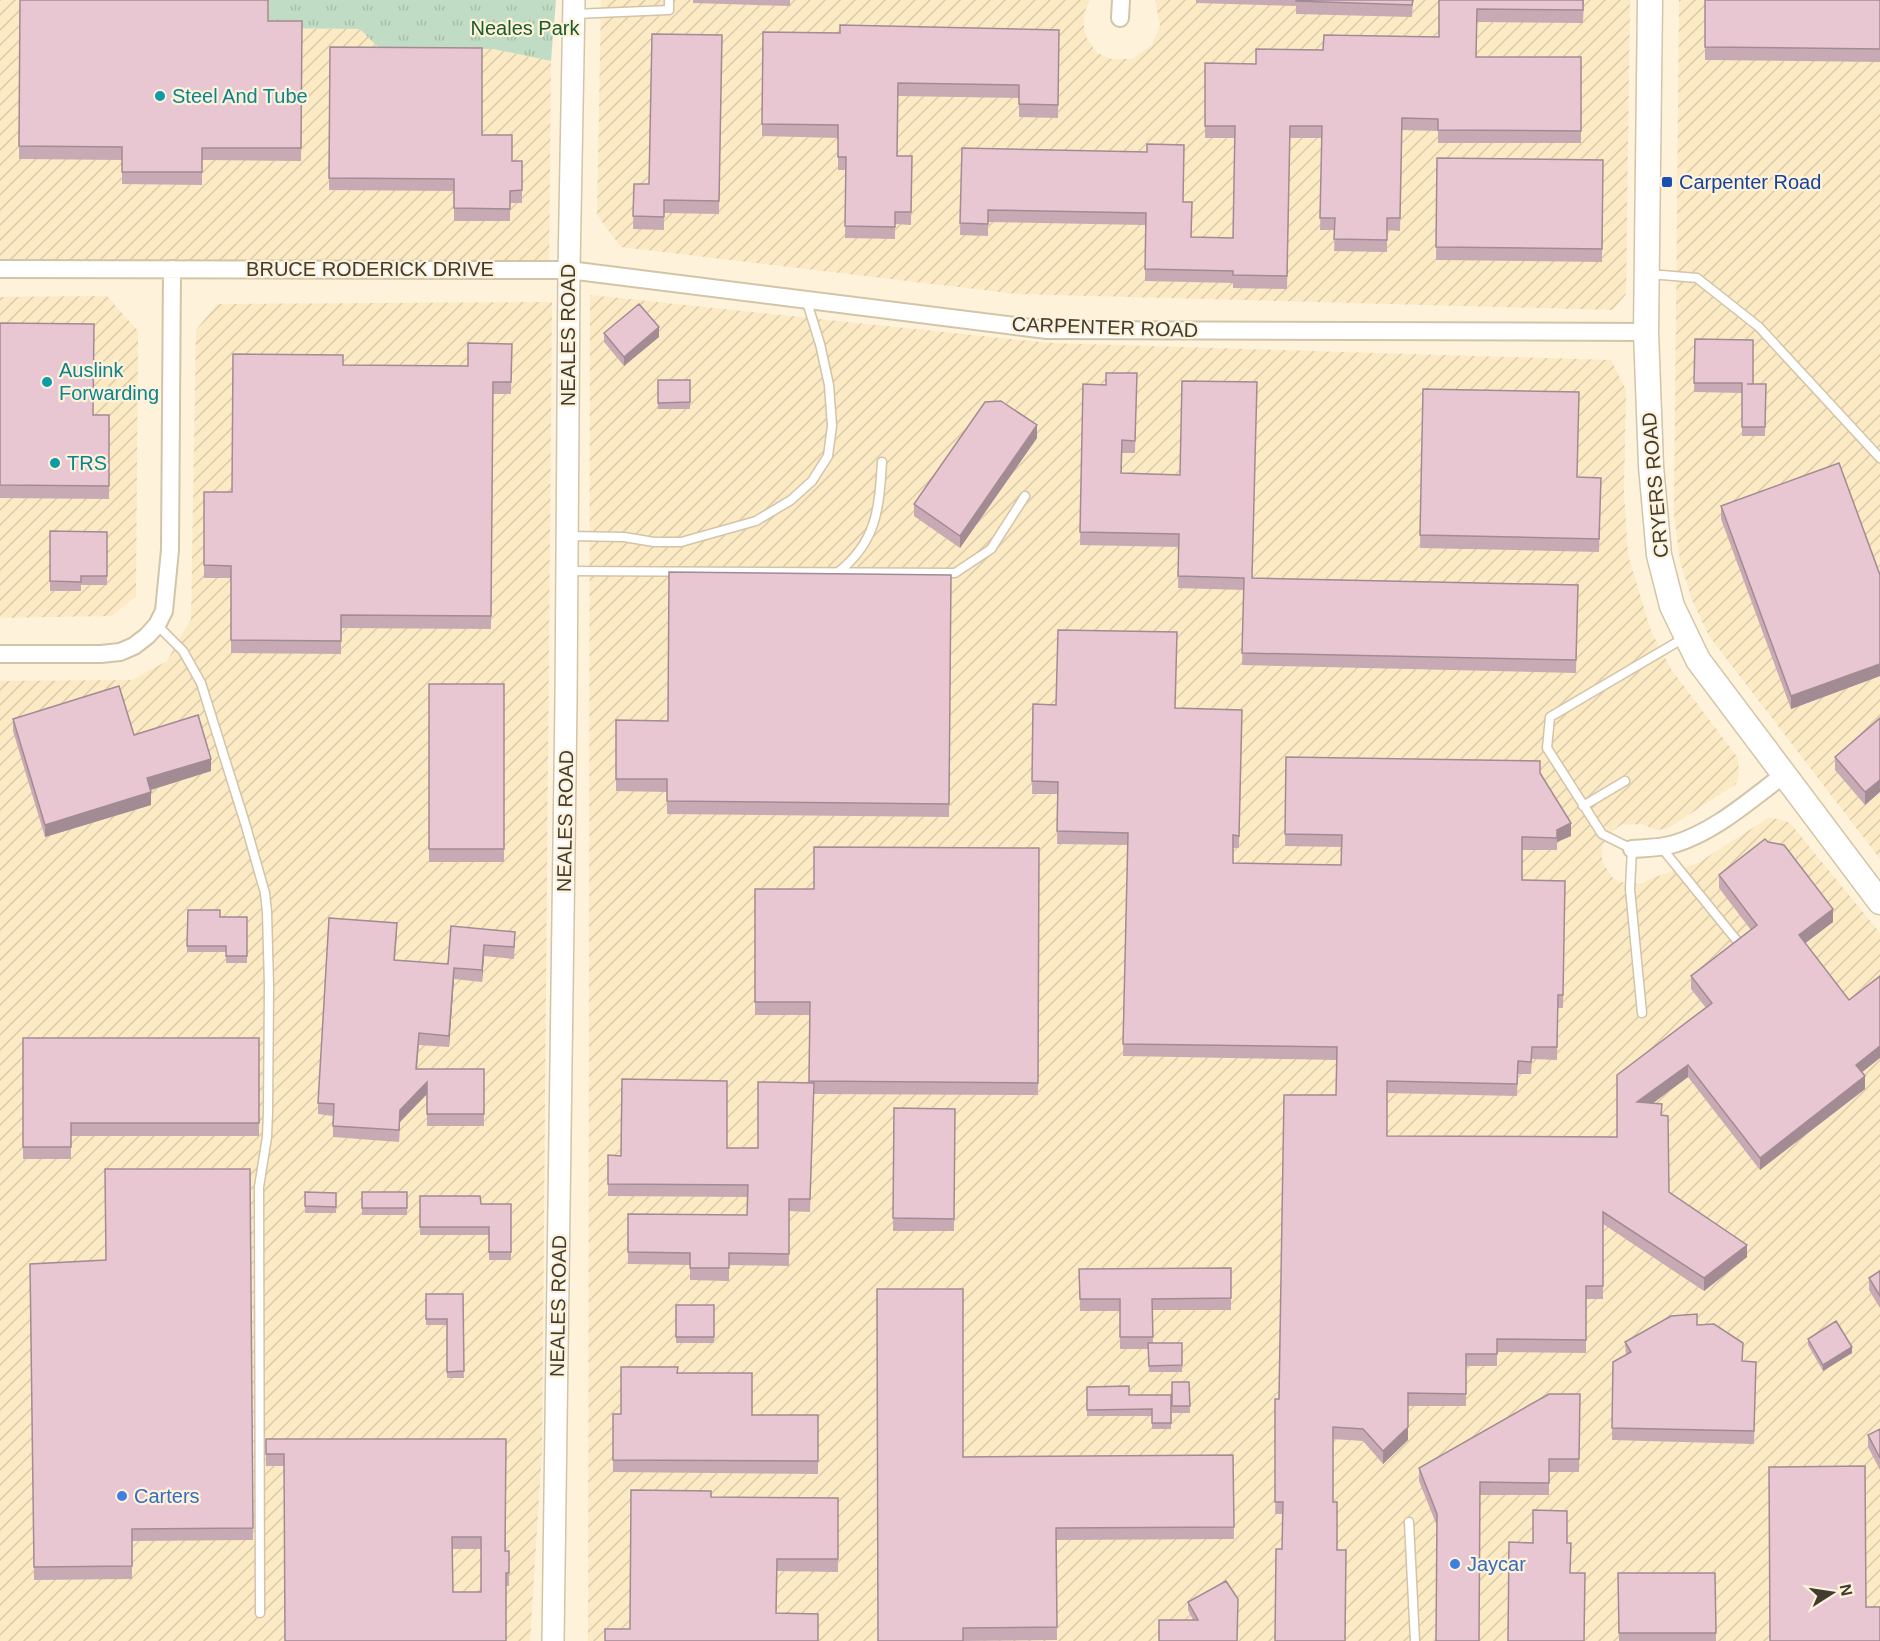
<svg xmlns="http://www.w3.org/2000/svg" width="1880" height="1641" viewBox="0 0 1880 1641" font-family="Helvetica,sans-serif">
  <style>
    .industrial { fill: url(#industrial-furrows) }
    .park { fill: url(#park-tufts) }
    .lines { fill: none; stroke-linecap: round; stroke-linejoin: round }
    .service-casing { stroke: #d2c4a7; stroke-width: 11 }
    .minor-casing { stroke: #d2c4a7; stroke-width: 20 }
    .tertiary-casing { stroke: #d2c4a7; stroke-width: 24 }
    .secondary-casing { stroke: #d2c4a7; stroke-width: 27 }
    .service { stroke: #fff; stroke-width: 8 }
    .minor { stroke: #fff; stroke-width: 16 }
    .tertiary { stroke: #fff; stroke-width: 21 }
    .secondary { stroke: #fff; stroke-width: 24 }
    .wall { fill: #c8aab5; fill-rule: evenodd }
    .shaded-wall { fill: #a28b93 }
    .building { fill: #e8c6d2; stroke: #a28b93; stroke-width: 1.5; fill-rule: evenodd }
    .culture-dot { fill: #0f9aa8; stroke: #fef2da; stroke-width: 2 }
    .transit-dot { fill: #1a4fb4; stroke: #fef2da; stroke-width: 2 }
    .shop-dot { fill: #3f7fe0; stroke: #fef2da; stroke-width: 2 }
    .labels { text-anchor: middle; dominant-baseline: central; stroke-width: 4.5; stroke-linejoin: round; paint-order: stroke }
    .park-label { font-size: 20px; fill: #1b5c2c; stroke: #fef2da }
    .culture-label { font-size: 20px; fill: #0d838f; stroke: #fef2da; text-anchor: start }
    .transit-label { font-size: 20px; fill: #164399; stroke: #fef2da; text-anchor: start }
    .street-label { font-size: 20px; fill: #423c30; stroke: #fef2da }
    .shop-label { font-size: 20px; fill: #366cbe; stroke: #fef2da; text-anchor: start }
  </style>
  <defs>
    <pattern id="industrial-furrows" width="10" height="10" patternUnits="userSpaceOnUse" patternTransform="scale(1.5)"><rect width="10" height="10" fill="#fceac5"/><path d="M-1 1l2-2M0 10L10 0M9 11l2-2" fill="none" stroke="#d9caaa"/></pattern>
    <pattern id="park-tufts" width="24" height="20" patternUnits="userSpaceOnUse" patternTransform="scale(1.5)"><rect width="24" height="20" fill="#c1dcc4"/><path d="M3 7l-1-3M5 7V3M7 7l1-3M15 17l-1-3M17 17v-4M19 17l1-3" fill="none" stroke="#a7bea9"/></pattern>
  </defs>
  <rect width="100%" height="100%" fill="#fef2da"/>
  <path class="industrial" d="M0,0H269V28L361,29L378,47L493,49L551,61L549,268L0,266Z
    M601,0H1090L1084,13V27L1087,39L1097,53L1111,59H1132L1152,45L1160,25L1155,0H1630L1626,294L1613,310L1017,294L621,247L597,215Z
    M1679,0H1880V859L1709,636L1692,600L1680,561L1674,514Z
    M590,295L1050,343L1611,360L1626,390L1624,491L1628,555L1651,631L1671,669L1738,758L1739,775L1736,784L1667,829L1656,830L1642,824L1621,825L1608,834L1602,847V861L1612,877L1619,882L1640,884L1652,878L1698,863L1768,818L1779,819L1790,823L1880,933V1641H588Z
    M107,296L138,331L136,597L111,616L0,618V297Z
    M552,302L542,1450L530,1641H0V681L132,680L167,661L191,619L196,330L217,304Z"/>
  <path class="park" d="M269,0H556L551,61L493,49L378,47L360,29L268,28Z"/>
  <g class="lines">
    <g class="service-casing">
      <path id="service" d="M574,14L669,10V0
        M1650,274L1697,278L1759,327L1880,458
        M568,536L624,537L654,542H681L756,521L791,500L812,481L828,456L832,426L829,385L820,344L806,299
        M568,571L955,573L991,549L1025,496
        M837,573C877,542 879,509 882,462
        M157,625L183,651L201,683L245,823L265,893L267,912L269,986L268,1112L267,1137L259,1187L260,1613
        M1583,806L1625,781
        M1661,847L1738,942
        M1642,1013L1630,889L1632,849L1602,834L1547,748L1550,717L1684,638
        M1409,1522L1415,1641"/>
    </g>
    <g class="minor-casing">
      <path id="minor" d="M1120,18L1121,0
        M0,269L569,270L1047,330L1646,332
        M0,654H101L120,652L134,646L147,636L157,625L164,611L170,550L172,269
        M1632,849C1645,848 1661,848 1674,844C1715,832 1751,799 1785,774"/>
    </g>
    <g class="tertiary-casing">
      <path id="tertiary" d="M553,1641L566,701L569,270L574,0"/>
    </g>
    <g class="secondary-casing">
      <path id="secondary" d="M1650,0L1646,332L1651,466L1659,555L1672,606L1698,660L1880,902"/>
    </g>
    <use href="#service" class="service"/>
    <use href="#minor" class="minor"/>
    <use href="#tertiary" class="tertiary"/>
    <use href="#secondary" class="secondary"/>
  </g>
  <path class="wall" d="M20,0L268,21H302L301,161L202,160V185L122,184V160L19,159Z
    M693,0H790V6L693,3Z
    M1196,0H1413L1412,17L1296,14V6L1196,3Z
    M1439,0H1584L1583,23L1477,22L1476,57H1581V143H1438V131L1402,130L1400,231L1387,230V252L1334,251L1335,230H1320L1322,138H1290L1287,289L1233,288V283L1145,281V225L988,222V236L960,235L962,148L1183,202L1191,237L1233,238L1235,138H1205V63L1256,64L1323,50L1439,37Z
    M1705,0H1880V62L1705,60Z
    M1059,30L1058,118L1019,117V98L898,96L897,156H912L911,225L895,224V239L845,238L846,170H838V138L762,136V124L840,33Z
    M722,35L719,214L664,213V230L633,229L634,184H649Z
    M330,47L482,135L512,161H522V203H510V221H454V191L329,190Z
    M1437,158L1603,160L1602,262L1436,260Z
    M0,323L94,415H109V499L0,498Z
    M604,333L659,337L624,366L604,342Z
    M1695,339L1753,384H1766L1765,436H1742V393L1694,392Z
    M512,344L511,394H493L491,629L341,628V654L231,653V578H204V492H232L343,365L468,366Z
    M1137,373L1135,453H1122V473L1253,578L1578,585L1576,673L1242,665L1244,590L1178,588L1179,547L1080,545L1083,384L1106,385Z
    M658,380H690V409H658Z
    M1423,389L1577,477L1601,478L1599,552L1420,548Z
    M1037,438L960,548L914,516V504Z
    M1721,506L1880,575V676L1791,709L1721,519Z
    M50,531L107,532V585H81V591H50Z
    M951,575L949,817L667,814V792L616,791V720L668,721Z
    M429,684H504V862H429Z
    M1033,704L1242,710L1239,848H1233V863L1341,865V847L1285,846L1286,757L1540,773L1571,836L1557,842V850H1522V880L1565,881L1563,1008H1558L1557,1060L1532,1059L1531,1074H1518L1517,1096L1387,1093V1136L1617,1137L1706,1008L1691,989V976L1751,930L1719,888V875L1833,922L1805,943L1862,1073L1865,1089L1760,1170L1688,1077L1653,1103L1662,1115L1669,1192L1747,1257L1704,1291L1603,1224V1299H1586V1353L1497,1352V1366H1466V1406H1408V1440L1383,1464L1363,1441L1333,1439L1282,1549L1283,1514H1275L1279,1399L1336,1095L1337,1060L1123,1056L1128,845L1057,844L1058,794H1032Z
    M1880,718L1865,805L1835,770V757Z
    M13,719L134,735L211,771L151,790V805L45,837L13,731Z
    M1039,848L1038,1095L814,1094L810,1212L789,1211V1266L729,1265V1281L690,1280V1265L628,1264V1214L747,1215L748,1197L608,1196V1155L621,1156L727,1148H758L809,1083L810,1015H755V889H814Z
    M188,910L220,917H247V963H226V952H187Z
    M451,926L515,944L514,959L484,956L482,982L454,979L449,1047L419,1045L417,1069H484V1126H427V1094L400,1122L399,1142L333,1137V1116L318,1114V1103L397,934L395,960L448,964Z
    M23,1038H259V1136H71V1159H23Z
    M894,1108L955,1109L954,1231H893Z
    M250,1169L253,1540L132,1541V1579L34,1580L30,1264L105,1260Z
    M305,1192L336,1193V1213H305Z
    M362,1192H407V1215H362Z
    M420,1196L481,1204H511V1260H489V1235H420Z
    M1231,1268V1310H1152L1153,1343H1182V1372H1149L1148,1349H1120V1311H1080L1079,1269Z
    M1880,1271V1308L1869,1290V1278Z
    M426,1294H463L464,1378H447V1325H426Z
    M676,1305H714V1343H676Z
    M1697,1325L1743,1361L1756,1362L1754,1444L1612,1440L1613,1362L1626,1355L1625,1342Z
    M1808,1339L1852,1353L1823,1371L1808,1345Z
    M678,1373L752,1415H818V1474L613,1472V1414H621Z
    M1172,1382H1189L1190,1413H1172Z
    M1087,1387L1129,1395H1171V1429H1152V1416H1087Z
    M1580,1394L1579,1472H1549V1495H1480L1437,1526L1419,1481V1468Z
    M1880,1429V1470L1868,1447V1435Z
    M266,1439H506V1551H509V1586H506V1641L284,1466H266ZM452,1549H481V1592H453Z
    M1233,1455L1234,1539L1056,1540L1057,1640L963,1641V1457Z
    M711,1497L838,1498V1572L777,1571Z
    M1618,1573H1715L1716,1641H1619Z
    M1188,1602L1238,1641L1193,1620L1188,1610Z"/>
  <path class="shaded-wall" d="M659,327V337L624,366V357Z
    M1037,425V438L960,548V536Z
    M1880,664V676L1791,709V696Z
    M211,759V771L147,791V778Z
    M1880,780V792L1865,805V792Z
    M151,792V805L45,837V825Z
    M1571,823V836L1557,842V830Z
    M1833,909V922L1799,948V935Z
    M484,945V956L482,982V970Z
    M454,968V979L449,1047V1036Z
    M1880,1046V1058L1856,1077V1065Z
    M1688,1065V1077L1637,1115V1102Z
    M1865,1076V1089L1760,1170V1158Z
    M427,1082V1094L400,1122L399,1142L400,1110Z
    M1747,1245V1257L1704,1291V1278Z
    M1852,1347V1353L1823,1371V1365Z
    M1408,1427V1440L1383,1464V1451Z"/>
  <path class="building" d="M20,0H268V21H302L301,148H202V172H122V147L19,146Z
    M1296,0H1413L1412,5L1296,1Z
    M1439,0H1583V10L1477,9L1476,57H1581V131L1438,130V119L1402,118L1400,218H1387V240L1334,239L1335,218H1320L1322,126H1290L1287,276L1233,275V271L1145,269L1146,213L988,210V224L960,223L962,148L1147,152V144L1184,145L1183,202H1192L1191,237L1233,238L1235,126H1205V63L1256,64V49L1323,50L1324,35L1439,37Z
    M1705,0H1880V49L1705,47Z
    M840,25L1059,30L1058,105L1019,104V85L898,83L897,156H912L911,212H895V227L845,226L846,157H838V125L762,124L763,32L840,33Z
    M652,34L722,35L719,201L664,200V217L633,216L634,184H649Z
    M330,47L482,48V135H512V161H522V190L510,191V209L454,208V179L329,178Z
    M1437,158L1603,160L1602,249L1436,247Z
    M639,304L659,327L624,357L604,333Z
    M0,323L94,324L93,415H109V486L0,485Z
    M1695,339L1753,340V384H1747H1766L1765,427H1742V383H1694Z
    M468,343L512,344L511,382H493L491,616L341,615V641L231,640V566L204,565V492H232L233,354L343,355V365L468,366Z
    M1106,373H1137L1135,441L1122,440L1121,473L1180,475L1182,381L1257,382L1252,578L1578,585L1576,660L1242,653L1244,578L1178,576L1179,534L1080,532L1083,384L1106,385Z
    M658,380H690V402L658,403Z
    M1423,389L1579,392L1577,477L1601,478L1599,539L1420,535Z
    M1001,401L1037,425L960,536L914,504L985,402Z
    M1839,463L1880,575V664L1791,696L1721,506Z
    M50,531L107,532V576H81V582L50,581Z
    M669,572L951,575L949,804L667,801V779H616V720L668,721Z
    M1058,630L1177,632L1175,708L1242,710L1239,836L1233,835V863L1341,865L1342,835L1285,834L1286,757L1540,761V773L1571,823L1557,830V838L1522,837V880L1565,881L1563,995H1558L1557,1047H1532L1531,1062L1518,1061L1517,1084L1387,1081V1136L1617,1137V1075L1712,1003L1691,976L1757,925L1719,875L1765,839L1768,842L1784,845L1833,909L1799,935L1849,1000L1880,976V1046L1856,1065L1865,1076L1760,1158L1688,1065L1637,1102L1662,1104L1661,1115L1668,1116L1669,1192L1747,1245L1704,1278L1603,1212V1286H1586V1340L1497,1339V1354H1466V1394L1408,1393V1427L1383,1451L1363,1429L1333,1427V1502H1337V1550H1346L1345,1641H1275L1276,1549H1282L1283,1502H1275V1399H1279L1284,1095H1336L1337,1047L1123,1044L1128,833L1057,831L1058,782L1032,781L1033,704L1056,705Z
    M429,684H504V849H429Z
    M119,686L134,735L198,715L211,759L147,778L151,792L45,825L13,719Z
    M1880,718V780L1865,792L1835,757Z
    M814,847L1039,848L1038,1083L809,1081L810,1002H755V889H814Z
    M188,910H220V917H247V956H226V946H187Z
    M329,918L397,923L394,960L448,964L451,926L515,932L514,947L484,945L482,970L454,968L449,1036L419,1033L416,1069H484V1114H427V1082L400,1110L399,1130L333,1126L334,1104L318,1103Z
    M23,1038H259V1123H71V1147H23Z
    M622,1079L727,1081V1148H758V1082L814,1083L810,1199H789V1254L729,1253V1268H690V1253L628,1252V1214L747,1215L748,1185L608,1184V1155L621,1156Z
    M894,1108L955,1109L954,1219L893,1218Z
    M105,1169H250L253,1528L132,1529V1566L34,1567L30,1264L106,1260Z
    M305,1192L336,1193V1207L305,1206Z
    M362,1192H407V1208H362Z
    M420,1196H480L481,1204H511V1252H489V1227H420Z
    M1231,1268V1298L1152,1299L1153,1337H1120V1299H1080L1079,1269Z
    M1880,1271V1296L1869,1278Z
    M877,1289H963V1457L1233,1455L1234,1527L1056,1528L1057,1627L963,1628V1641H878Z
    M426,1294H463L464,1371L447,1372V1319H426Z
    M676,1305H714V1337H676Z
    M1697,1314V1325L1714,1324L1743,1343L1742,1361L1756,1362L1754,1431L1612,1428L1613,1362L1631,1352L1625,1342L1671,1316Z
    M1836,1321L1852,1347L1823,1365L1808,1339Z
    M1148,1343H1182V1365L1149,1366Z
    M621,1367H678L677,1373H752V1415H818V1461L613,1460V1414H621Z
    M1172,1382H1189L1190,1406H1172Z
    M1129,1386V1395H1171V1423H1152V1409L1087,1410V1387Z
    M1549,1394H1580L1579,1459H1549V1483L1480,1482L1479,1641H1436L1437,1514L1419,1468Z
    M1880,1429V1458L1868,1435Z
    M266,1439H506L505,1551H509V1573H506V1641H285L284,1454H266ZM452,1537H481V1592H453Z
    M1865,1466L1866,1607H1880V1641H1770L1769,1467Z
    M631,1490L711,1491V1497L838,1498V1559H777L776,1613L818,1614V1641H605V1629H630Z
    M1533,1510L1567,1511V1543H1571L1570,1573H1585L1584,1641H1508L1509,1542L1533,1543Z
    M1618,1573H1715L1716,1633H1619Z
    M1226,1581L1238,1599L1237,1641H1159V1620H1198L1188,1602Z"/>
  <g class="culture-dot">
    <circle cx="160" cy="96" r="6"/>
    <circle cx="47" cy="382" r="6"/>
    <circle cx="55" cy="463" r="6"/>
  </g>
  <rect class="transit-dot" x="1661" y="176" width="12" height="12" rx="3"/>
  <g class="shop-dot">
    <circle cx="122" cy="1496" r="6"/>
    <circle cx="1455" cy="1564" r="6"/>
  </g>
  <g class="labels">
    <g class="park-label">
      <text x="525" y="28">Neales Park</text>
    </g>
    <g class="culture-label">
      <text x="172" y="96">Steel And Tube</text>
      <text x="59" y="370">Auslink<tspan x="59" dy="23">Forwarding</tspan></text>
      <text x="67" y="463">TRS</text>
    </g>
    <g class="transit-label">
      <text x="1679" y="182">Carpenter Road</text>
    </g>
    <g class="street-label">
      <text x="370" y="269">BRUCE RODERICK DRIVE</text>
      <text transform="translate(1105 327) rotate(2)">CARPENTER ROAD</text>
      <text transform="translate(568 335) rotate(-90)">NEALES ROAD</text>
      <text transform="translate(1655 485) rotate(-95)">CRYERS ROAD</text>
      <text transform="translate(565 821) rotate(-89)">NEALES ROAD</text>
      <text transform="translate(558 1306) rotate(-89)">NEALES ROAD</text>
    </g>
    <g class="shop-label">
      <text x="134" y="1496">Carters</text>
      <text x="1467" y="1564">Jaycar</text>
    </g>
  </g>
  <g transform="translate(1832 1593) rotate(78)" stroke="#fef2da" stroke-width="4.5" paint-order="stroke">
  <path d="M0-4.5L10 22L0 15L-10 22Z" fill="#423c30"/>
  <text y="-9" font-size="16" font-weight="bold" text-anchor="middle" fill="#423c30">N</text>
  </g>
</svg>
